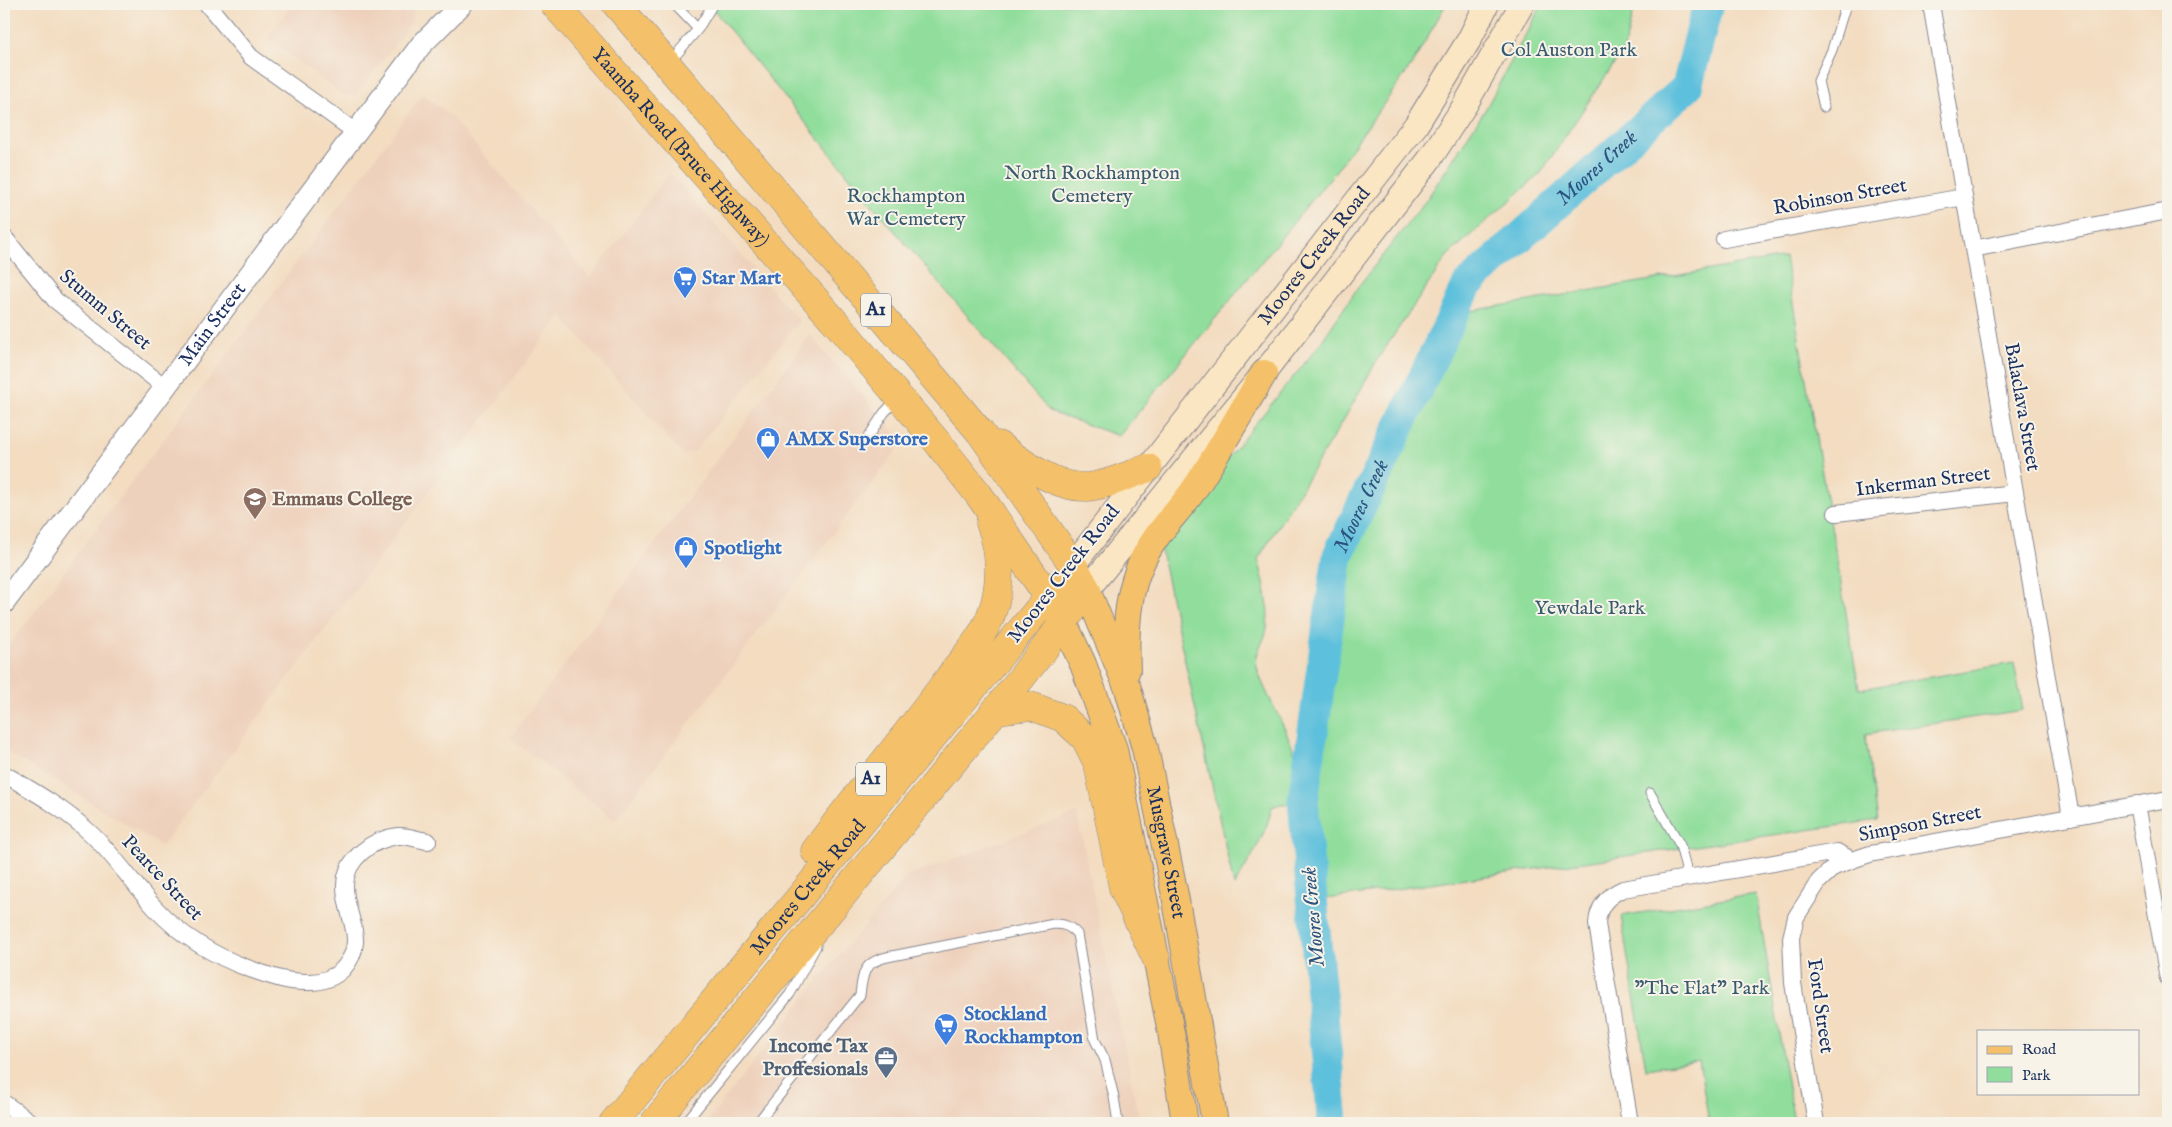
<svg xmlns="http://www.w3.org/2000/svg" width="2172" height="1127" viewBox="0 0 2172 1127" font-family="'IM FELL English',serif">
  <style>
    .built { fill: #eed1bc }
    .green { fill: #91de9c; stroke: #56867d }
    .lines { fill: none; stroke-linecap: round; stroke-linejoin: round }
    .river { stroke: #5dc0dc; stroke-width: 31 }
    .service-casing { stroke: #87868f; stroke-width: 11 }
    .minor-casing { stroke: #87868f; stroke-width: 18 }
    .tertiary-casing { stroke: #87868f; stroke-width: 23 }
    .secondary-casing { stroke: #87868f; stroke-width: 26 }
    .primary-casing { stroke: #87868f; stroke-width: 28 }
    .trunk-casing { stroke: #87868f; stroke-width: 29 }
    .service { stroke: #fff; stroke-width: 9 }
    .minor { stroke: #fff; stroke-width: 16 }
    .tertiary { stroke: #fff; stroke-width: 21 }
    .secondary { stroke: #fbe6c3; stroke-width: 24 }
    .primary { stroke: #f4c16a; stroke-width: 26 }
    .trunk { stroke: #f4c16a; stroke-width: 28 }
    .labels { text-anchor: middle; dominant-baseline: central; stroke-width: 4; stroke-linejoin: round; paint-order: stroke }
    .shield { fill: #f7f3e8; stroke: #5d6a87; stroke-width: 1 }
    .shield-label { font-size: 19px; font-weight: bold; fill: #1b2f5e }
    .park-label { font-size: 20px; fill: #385b6e; stroke: #f7f3e8 }
    .street-label { font-size: 20px; fill: #1b2f5e; stroke: #f7f3e8 }
    .shop-label { font-size: 20px; font-weight: bold; fill: #366cbe; stroke: #f7f3e8; text-anchor: start }
    .education-label { font-size: 20px; font-weight: bold; fill: #785e54; stroke: #f7f3e8; text-anchor: start }
    .service-label { font-size: 20px; font-weight: bold; fill: #4e5e75; stroke: #f7f3e8; text-anchor: end }
    .water-label { font-size: 21px; font-style: italic; fill: #2c537e; stroke: #f7f3e8 }
  </style>
  <rect width="100%" height="100%" fill="#f7f3e8"/>
  <filter id="ink" filterUnits="userSpaceOnUse"><feTurbulence type="fractalNoise" baseFrequency=".02" numOctaves="2"/><feDisplacementMap in="SourceGraphic" scale="10" xChannelSelector="R" yChannelSelector="G"/><feConvolveMatrix kernelMatrix="1 2 1 2 8 2 1 2 1" color-interpolation-filters="sRGB"/></filter>
  <filter id="wash" filterUnits="userSpaceOnUse"><feTurbulence type="fractalNoise" baseFrequency=".0096" numOctaves="4" result="noise"/><feDisplacementMap in="SourceGraphic" scale="20" xChannelSelector="R" yChannelSelector="G"/><feGaussianBlur stdDeviation="1.12" result="paint"/><feColorMatrix in="noise" values="0 0 0 0 0 0 0 0 0 0 0 0 0 0 0 0 0 1.4 0 .05"/><feComposite in="paint" operator="in"/></filter>
  <g filter="url(#wash)">
    <rect width="100%" height="100%" fill="#f3dcc0"/>
    <path class="built" d="M293,4H416L411,23L356,95L345,97L267,38Z
      M423,94L452,118L590,278L670,173L799,321L695,451L683,455L561,316L162,846L4,750V652Z
      M810,335L903,442L615,820L510,738Z
      M1077,813L1140,1123H706L828,968L907,876Z"/>
    <path class="green" d="M709,4H1446L1413,63L1335,172L1119,436L1050,412L874,207Z
      M1542,4H1635L1624,49L1540,174L1448,255L1377,360L1346,416L1258,559C1264,581 1270,603 1267,627C1265,645 1251,652 1259,674C1273,713 1311,762 1299,804H1280L1272,807C1266,836 1249,861 1234,886L1159,542L1317,348L1361,283L1427,199L1485,110Z
      M1785,257L1859,689L2014,663L2023,710L1865,734L1878,820L1312,901L1303,801L1338,555L1453,314Z
      M1756,894L1794,1123H1709L1699,1061L1646,1069L1621,916Z"/>
    <g class="lines">
      <path class="river" id="s1" d="M1333,1123L1303,801L1338,555L1468,284L1687,87L1708,4"/>
    </g>
  </g>
  <g filter="url(#ink)">
    <g class="lines">
      <g class="service-casing">
        <path id="service" d="M674,4L698,29
          M670,62L698,29L713,4
          M1824,107L1818,81L1832,50L1846,4
          M867,439L884,413L898,398
          M1650,793L1680,845L1688,877
          M685,1123L790,994L816,946
          M757,1123L860,995C863,969 865,961 892,956L1054,924C1064,924 1070,926 1077,934L1095,1040L1105,1060L1114,1097L1118,1123"/>
      </g>
      <g class="minor-casing">
        <path id="minor" d="M207,4L251,57L357,133
          M1931,4L2071,817
          M4,237L55,300L166,388
          M1724,239L1964,197
          M1973,249L2168,211
          M1836,513L2015,493
          M4,774C33,791 63,808 88,831C114,854 132,883 155,908C182,937 214,956 250,969C270,976 288,983 309,982C322,982 334,978 343,969C369,939 345,918 345,886C345,859 372,839 398,836C407,835 418,840 428,841
          M2137,804L2168,978
          M4,1103L32,1123
          M1630,1123L1597,924C1598,906 1607,896 1623,889L1837,852L1852,860L1870,854L2168,799
          M1816,1123L1793,983L1791,938L1796,917L1819,881L1834,867L1852,860"/>
      </g>
      <g class="tertiary-casing">
        <g id="tertiary">
          <path id="s2" d="M4,603L421,45L462,4"/>
        </g>
      </g>
      <g class="secondary-casing">
        <g id="secondary">
          <path id="s3" d="M1073,565L1416,125L1469,40L1487,4"/>
          <path d="M1087,590L1264,373L1429,160L1465,105L1522,4"/>
        </g>
      </g>
      <g class="primary-casing">
        <g id="primary">
          <path id="s4" d="M1087,590L1128,689L1145,748L1175,895L1215,1123"/>
          <path d="M1064,623L1083,664L1114,749L1171,1032L1185,1123"/>
          <path d="M1127,670C1125,624 1127,578 1155,539C1168,520 1185,504 1197,485C1221,448 1242,410 1264,373"/>
        </g>
      </g>
      <g class="trunk-casing">
        <g id="trunk">
          <path id="s5" d="M554,4L838,325L938,443L979,495L1049,598L1064,623"/>
          <path d="M616,4L980,432L1073,565L1087,590L1044,649L996,710L654,1123"/>
          <path d="M998,445C1021,462 1057,489 1088,487C1108,485 1129,475 1148,468"/>
          <path d="M996,710L1031,706L1063,718L1085,738L1098,764L1123,888L1156,958"/>
          <path d="M815,851C858,792 905,738 948,679C963,658 984,637 992,612C1002,584 1001,551 990,523"/>
          <path id="s6" d="M613,1123L1060,583"/>
        </g>
      </g>
      <use href="#service" class="service"/>
      <use href="#minor" class="minor"/>
      <use href="#tertiary" class="tertiary"/>
      <use href="#secondary" class="secondary"/>
      <use href="#primary" class="primary"/>
      <use href="#trunk" class="trunk"/>
    </g>
  </g>
  <defs>
    <g id="supermarket-pin" transform="scale(1.25)"><path d="M0 17L-7.5 6A9.5 9.5 0 1 1 7.5 6Z" fill="#3f7fe0" stroke="#f7f3e8"/><path d="M-6-5.5h2.5l.6 2H6L4.5 2H-2.5L-4.4-4H-6ZM-1.5 3.2a1.3 1.3 0 1 0 .1 0ZM3 3.2a1.3 1.3 0 1 0 .1 0Z" fill="#fff"/></g>
    <g id="shop-pin" transform="scale(1.25)"><path d="M0 17L-7.5 6A9.5 9.5 0 1 1 7.5 6Z" fill="#3f7fe0" stroke="#f7f3e8"/><path d="M-5-2.5h2.3a2.7 3.5 0 0 1 5.4 0H5L5.5 6h-11ZM-1.5-2.5h3a1.5 2.3 0 0 0-3 0Z" fill="#fff"/></g>
    <g id="school-pin" transform="scale(1.25)"><path d="M0 17L-7.5 6A9.5 9.5 0 1 1 7.5 6Z" fill="#8d6e63" stroke="#f7f3e8"/><path d="M0-5L7-2L0 1L-7-2ZM-4 1L0 2.5L4 1V4Q0 6-4 4Z" fill="#fff"/></g>
    <g id="office-pin" transform="scale(1.25)"><path d="M0 17L-7.5 6A9.5 9.5 0 1 1 7.5 6Z" fill="#5c6f8a" stroke="#f7f3e8"/><path d="M-6-3h4V-5.5h4V-3h4V5H-6ZM-1-4.5V-3h2v-1.5ZM-6 0V1H6V0Z" fill="#fff"/></g>
  </defs>
  <g fill-rule="evenodd">
    <use href="#supermarket-pin" x="685" y="278"/>
    <use href="#shop-pin" x="768" y="439"/>
    <use href="#school-pin" x="255" y="499"/>
    <use href="#shop-pin" x="686" y="548"/>
    <use href="#supermarket-pin" x="946" y="1025"/>
    <use href="#office-pin" x="886" y="1058"/>
  </g>
  <g class="labels">
    <g class="shield">
      <rect x="861" y="293.5" width="30" height="33" rx="4"/>
      <rect x="856" y="762.5" width="30" height="33" rx="4"/>
    </g>
    <g class="shield-label">
      <text x="876" y="310">A1</text>
      <text x="871" y="779">A1</text>
    </g>
    <g class="park-label">
      <text x="1569" y="50">Col Auston Park</text>
      <text x="1092" y="173">North Rockhampton<tspan x="1092" dy="23">Cemetery</tspan></text>
      <text x="906" y="196">Rockhampton<tspan x="906" dy="23">War Cemetery</tspan></text>
      <text x="1590" y="608">Yewdale Park</text>
      <text x="1702" y="988">"The Flat" Park</text>
    </g>
    <g class="street-label">
      <text stroke="none"><textPath href="#s5" startOffset="191">Yaamba Road (Bruce Highway)</textPath></text>
      <text transform="translate(1840 197) rotate(-10)">Robinson Street</text>
      <text stroke="none"><textPath href="#s3" startOffset="392">Moores Creek Road</textPath></text>
      <text transform="translate(105 310) rotate(40)">Stumm Street</text>
      <text stroke="none"><textPath href="#s2" startOffset="348">Main Street</textPath></text>
      <text transform="translate(2022 407) rotate(80)">Balaclava Street</text>
      <text transform="translate(1923 482) rotate(-7)">Inkerman Street</text>
      <text transform="translate(1064 574) rotate(-52)">Moores Creek Road</text>
      <text transform="translate(1920 824) rotate(-11)">Simpson Street</text>
      <text stroke="none"><textPath href="#s4" startOffset="275">Musgrave Street</textPath></text>
      <text transform="translate(162 878) rotate(47)">Pearce Street</text>
      <text stroke="none"><textPath href="#s6" startOffset="306">Moores Creek Road</textPath></text>
      <text transform="translate(1820 1006) rotate(82)">Ford Street</text>
    </g>
    <g class="shop-label">
      <text x="702" y="278">Star Mart</text>
      <text x="786" y="439">AMX Superstore</text>
      <text x="704" y="548">Spotlight</text>
      <text x="964" y="1014">Stockland<tspan x="964" dy="23">Rockhampton</tspan></text>
    </g>
    <g class="education-label">
      <text x="272" y="499">Emmaus College</text>
    </g>
    <g class="service-label">
      <text x="868" y="1046">Income Tax<tspan x="868" dy="23">Proffesionals</tspan></text>
    </g>
    <g class="water-label">
      <text stroke="none"><textPath href="#s1" startOffset="1046">Moores Creek</textPath></text>
      <text stroke="none"><textPath href="#s1" startOffset="626">Moores Creek</textPath></text>
      <text transform="translate(1314 917) rotate(-95)">Moores Creek</text>
    </g>
  </g>
  <rect width="2172" height="1127" fill="none" stroke="#f7f3e8" stroke-width="20"/>
  <rect x="1977" y="1030" width="162" height="65" fill="#f7f3e8" stroke="#9fa5b1"/>
  <rect x="1987" y="1046" width="25" height="8" fill="#f4c16a" stroke="#9fa5b1"/>
  <text x="2022" y="1054" font-size="15" fill="#1b2f5e">Road</text>
  <rect x="1987" y="1067" width="25" height="15" fill="#91de9c" stroke="#9fa5b1"/>
  <text x="2022" y="1080" font-size="15" fill="#1b2f5e">Park</text>
</svg>
